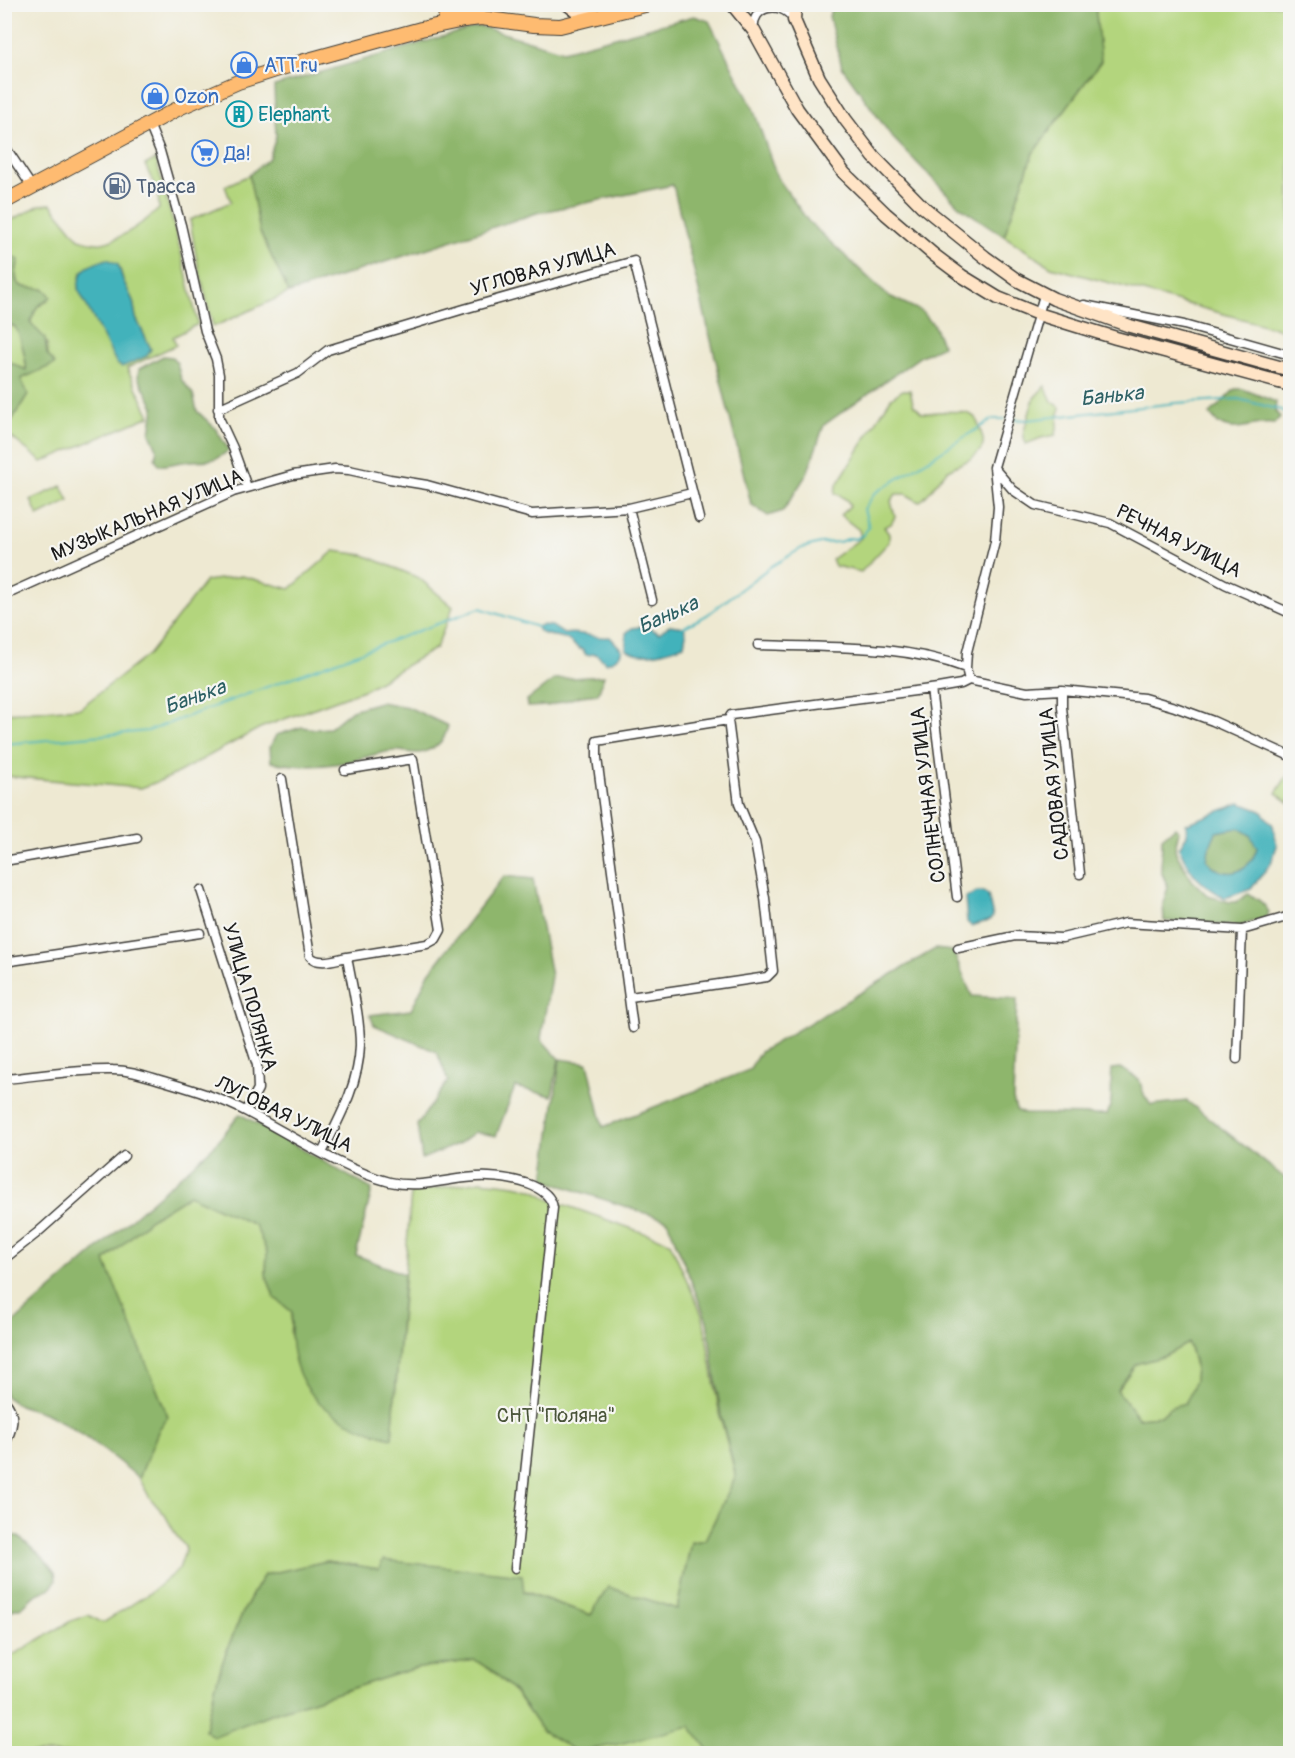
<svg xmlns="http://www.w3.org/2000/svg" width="1295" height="1758" viewBox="0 0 1295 1758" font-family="Pangolin,sans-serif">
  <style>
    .green { fill: #b3d57d; stroke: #68784c; stroke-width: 1.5; fill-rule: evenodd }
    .forest { fill: #8eb66c; stroke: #556944; stroke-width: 1.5; fill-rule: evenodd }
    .water { fill: #42b2bb; stroke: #2f676c; stroke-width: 1.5; fill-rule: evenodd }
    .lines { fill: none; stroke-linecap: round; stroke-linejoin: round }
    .stream { stroke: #42b2bb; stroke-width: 2 }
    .street-casing { stroke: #3c3b37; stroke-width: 11 }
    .secondary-casing { stroke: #3c3b37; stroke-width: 15 }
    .primary-casing { stroke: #3c3b37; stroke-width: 16 }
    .street { stroke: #fff; stroke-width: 8 }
    .secondary { stroke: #ffe4c6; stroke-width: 12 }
    .primary { stroke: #febb71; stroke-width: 14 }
    .labels { text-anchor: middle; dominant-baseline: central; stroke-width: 4.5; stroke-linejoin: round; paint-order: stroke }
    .shop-label { font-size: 20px; fill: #366cbe; stroke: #f6f6f2; text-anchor: start }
    .culture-label { font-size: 20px; fill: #0d838f; stroke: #f6f6f2; text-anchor: start }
    .service-label { font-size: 20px; fill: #4e5e75; stroke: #f6f6f2; text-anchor: start }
    .street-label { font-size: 20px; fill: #1c1c1c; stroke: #f6f6f2 }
    .park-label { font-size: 20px; fill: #495439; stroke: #f6f6f2 }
    .water-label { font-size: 21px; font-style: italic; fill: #2d6064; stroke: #f6f6f2 }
  </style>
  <rect width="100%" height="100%" fill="#f6f6f2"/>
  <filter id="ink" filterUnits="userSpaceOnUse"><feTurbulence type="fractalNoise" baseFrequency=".0167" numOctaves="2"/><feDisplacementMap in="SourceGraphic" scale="12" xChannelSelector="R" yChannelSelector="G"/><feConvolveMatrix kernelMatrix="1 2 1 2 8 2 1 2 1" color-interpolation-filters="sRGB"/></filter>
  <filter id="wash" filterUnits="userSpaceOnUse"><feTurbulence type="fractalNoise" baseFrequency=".008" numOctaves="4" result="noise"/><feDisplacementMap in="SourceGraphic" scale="24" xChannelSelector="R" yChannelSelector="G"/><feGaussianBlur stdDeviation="1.35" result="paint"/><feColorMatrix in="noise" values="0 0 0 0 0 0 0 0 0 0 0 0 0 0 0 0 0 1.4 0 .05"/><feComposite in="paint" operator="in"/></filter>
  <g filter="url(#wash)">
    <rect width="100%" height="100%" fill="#eee9d2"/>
    <path class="green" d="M1095,5H1290V332L1051,267L1004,236L1033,153L1101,61Z
      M156,159L184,264L198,324L173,337L176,345L127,368L150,416L42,462L5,432L28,394L21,380L48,354L47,343L30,323L37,307L48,301L44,289C21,288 11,287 19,260L14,257L5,261L4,224L40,205L51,204L79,239C87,241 95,244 102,243C120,240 146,221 159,209L158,193L145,165ZM120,269L123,280L133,301L136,318L151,349L78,289L81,273Z
      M249,175L260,232L289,293L213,327L196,256L190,220L231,202L225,186Z
      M9,325C13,326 15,326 18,330C20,334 27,365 26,370L5,360L4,327Z
      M1045,386L1052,401L1060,407L1056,435L1041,438L1026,444L1023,434L1034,398Z
      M903,390H910L913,404L922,413C935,413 968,407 976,419C978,422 979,428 981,432C984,440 985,446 978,453C969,463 955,464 947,471C936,481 931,494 919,502L906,494H896L891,501L895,517L891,524L884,527L889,534V542L861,572L835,566L832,559L861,538L859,530L840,515L850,506L847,500L835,493L836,486L891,398Z
      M62,486L69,501L38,516L31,500Z
      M334,551L364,555L419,578L453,607L436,648L366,689L260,728L170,777L141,788L5,776V713L80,708L149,654L206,581L242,576L290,589Z
      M1287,776L1290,779V803L1276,793Z
      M480,1181C504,1184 528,1183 548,1199L670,1242L703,1317L720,1416L736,1476L705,1540L691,1542L677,1609L608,1587L591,1615L524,1591L383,1560L379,1569L327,1561L264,1575C233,1622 216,1675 205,1730L213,1736L270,1714L413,1669L475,1660L494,1672L515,1692L542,1731L690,1726L711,1753H5L4,1649L13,1655L71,1621L88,1615L103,1623L150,1593L179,1569L186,1548L176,1535L165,1515L150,1498L139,1478L159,1429L167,1417L105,1261L149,1220L189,1195L255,1225L267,1252L266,1274L274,1297L292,1312L290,1334L370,1432L392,1438L411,1193Z
      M1188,1343C1197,1368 1200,1381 1185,1404L1171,1407L1161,1416L1138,1418L1117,1390L1136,1363L1165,1356Z"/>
    <path class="forest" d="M832,5H1095L1101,61L1033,153L1004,236L959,206L892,137L842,67L829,17Z
      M694,16L709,21L753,108L777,177L808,221L887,295L921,311L933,324L943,346L921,356L824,425L807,474L783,511L768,516L751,504L673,185L537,213L289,293L260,232L249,175L269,158L276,137L274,86L479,26L563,51Z
      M14,257L19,260C5,304 41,276 51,297L37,307L30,323L45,338L47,354L55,364L21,379L28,394L10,423L5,412V360L26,370C28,365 19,329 14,326C10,324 9,325 5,327V261Z
      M163,356L172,357L177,363L181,379L193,394L197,411L215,428L229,450C212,465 203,458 183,462C174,463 168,466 159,465L155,458L157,449L150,433L154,407L138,377L139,369Z
      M1235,389H1243L1276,402L1275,411L1280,417L1274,424C1252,419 1229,442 1210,414Z
      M604,676L598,694L581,696L548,706L527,707V700L555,679Z
      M380,702L408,707L448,726C444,741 439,746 424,752C414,756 402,749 392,751C375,753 358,760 341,763C319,767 293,766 271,762L270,747L276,735L302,727L316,729L330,728L352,710Z
      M1175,827L1179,831L1175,849L1177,855L1192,880L1208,896L1230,902H1236L1248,894C1256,897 1265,904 1269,912L1267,917L1240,926L1164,921L1163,903L1168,887L1161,871L1162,838Z
      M1239,828L1251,835L1257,848C1249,873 1225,882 1207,860L1209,848L1216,832Z
      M504,876L533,879L551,976L541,1039L559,1059L552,1096L515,1087L496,1136L475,1132L460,1143L422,1159L417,1125L448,1081L437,1052L374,1025L370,1015L411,1010L429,973Z
      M935,949L953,951L972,996L1017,999L1013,1099L1016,1110L1024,1114L1107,1115C1114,1101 1110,1085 1112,1069L1120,1068L1139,1079L1144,1095L1151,1105L1187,1101L1290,1182V1753L711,1754L690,1726L619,1744L577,1752L542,1731L515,1692L494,1672L475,1660L413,1669L270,1714L213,1737L205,1730C216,1675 233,1622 264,1575L327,1561L379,1569L383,1560L522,1575L524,1592L591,1615L608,1587L677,1609L691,1543L705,1540L736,1476L721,1416L707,1321L667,1220L544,1180L560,1059L588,1063L603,1127L749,1070L760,1052ZM1188,1343C1198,1366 1199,1382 1185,1403L1171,1407L1161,1416L1138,1418L1117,1390L1136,1364L1165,1356Z
      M240,1114L372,1189L356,1255L404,1274L392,1438C324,1420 284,1387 292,1312L274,1297L266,1274L267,1252L255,1225L189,1195L149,1220L105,1261L168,1417L159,1429L139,1478C112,1456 82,1432 51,1416C36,1408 15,1408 5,1395L4,1331L213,1147Z
      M5,1535L18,1536L43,1558L55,1572L56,1580L51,1588L35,1595L22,1607L5,1612Z"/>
    <path class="water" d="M107,259L118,264L123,280L133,301L136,318L151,349L147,356L122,367L117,364L78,289C80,266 88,266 107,259Z
      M541,625L552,626L564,634C580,630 594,639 610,637L622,650C620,657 613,661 606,663L596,654L586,655L583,650C574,648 573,642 566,639C557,634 546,638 538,630L537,627Z
      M670,625L684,627L686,634L684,645C667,651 642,660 626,649V633L632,628L646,626L659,633Z
      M1240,803L1261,811L1273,825L1277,846L1271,863L1251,889L1225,898C1198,882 1192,876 1179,848L1187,835L1186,824ZM1239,828L1250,835L1257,848C1250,873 1225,882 1207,860L1209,848L1216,832Z
      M977,892H983L988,895L993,917L988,921L971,926L967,922L965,898Z"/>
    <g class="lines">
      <path class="stream" d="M1011,419L1027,420L1176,403L1238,399L1281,410L1290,417
        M682,628L707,615L770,567L802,548L820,543L839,542L850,538L855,539L863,535L869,527L864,509L875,493L993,419H1005
        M4,744L148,731L480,608L540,628"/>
    </g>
  </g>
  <g filter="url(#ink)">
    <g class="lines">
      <g class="street-casing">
        <path id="street" d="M754,31C750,5 782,0 793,19
          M149,124L160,151L181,225L205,331L216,359L219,375V418L233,448L247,487
          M4,145L32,187
          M1084,305L1184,325L1290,355
          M218,409L298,373L328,350L464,309L634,261L699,518
          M994,468L1013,490L1035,505L1110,523L1225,584L1290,613
          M629,508L652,600
          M4,592H12L233,492L293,475L335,469L349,470L390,479L427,485L532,514L629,508L692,493
          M758,645C828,648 899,643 966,668
          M969,680L966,668L967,652L995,541L998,507L994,467L1044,295
          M931,689L957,897
          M1062,690V707L1080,874
          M282,779L310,956C318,966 336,959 347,957
          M4,861L137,838
          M201,890L257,1065L258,1089L246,1111
          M958,948L1015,936L1062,938L1126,923L1242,930L1290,916
          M4,962L200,933
          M630,997L767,977L773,971L765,898L755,842L739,804L728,720
          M633,1028L597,758V741L728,720L731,715L938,688L961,684L969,680L1027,692L1062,690L1144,698L1175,707L1213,721L1290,756
          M1237,1059L1242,930
          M4,1079C40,1076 77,1069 113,1070C132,1070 149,1077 167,1082C194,1090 221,1098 247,1112C291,1135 343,1170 390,1182C424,1190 455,1175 489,1177C510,1178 550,1184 553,1208L515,1568
          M322,1153C339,1119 359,1084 360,1045C360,1016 352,986 347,957L427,944L436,939L441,930L413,759L345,770
          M4,1259L37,1233L124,1156
          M4,1400C18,1415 12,1430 4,1446"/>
      </g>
      <g class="secondary-casing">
        <path id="secondary" d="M567,4L579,13L595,16
          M732,4L754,31L797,109L844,173L886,214L934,255L962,276L998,298L1038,314L1116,338L1290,385
          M795,4L794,20L819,78L845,119L874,157L922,206L985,257L1017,280L1054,299L1130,326L1290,370"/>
      </g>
      <g class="primary-casing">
        <path id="primary" d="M445,18L473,4
          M4,202L181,107L238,82L301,62L421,29L464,20L481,18L534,25L560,26L649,4"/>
      </g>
      <use href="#street" class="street"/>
      <use href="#secondary" class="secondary"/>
      <use href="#primary" class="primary"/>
    </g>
  </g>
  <defs>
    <g id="shop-ring" transform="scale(1.35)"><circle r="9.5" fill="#f6f6f2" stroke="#3f7fe0" stroke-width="1.5"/><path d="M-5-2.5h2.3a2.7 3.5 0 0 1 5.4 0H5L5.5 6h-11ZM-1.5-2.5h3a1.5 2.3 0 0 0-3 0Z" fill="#3f7fe0"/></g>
    <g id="building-ring" transform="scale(1.35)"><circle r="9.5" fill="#f6f6f2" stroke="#0f9aa8" stroke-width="1.5"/><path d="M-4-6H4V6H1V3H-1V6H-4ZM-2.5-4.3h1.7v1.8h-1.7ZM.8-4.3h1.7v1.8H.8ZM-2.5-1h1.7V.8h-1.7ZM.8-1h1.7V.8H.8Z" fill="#0f9aa8"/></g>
    <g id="supermarket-ring" transform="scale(1.35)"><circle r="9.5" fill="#f6f6f2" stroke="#3f7fe0" stroke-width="1.5"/><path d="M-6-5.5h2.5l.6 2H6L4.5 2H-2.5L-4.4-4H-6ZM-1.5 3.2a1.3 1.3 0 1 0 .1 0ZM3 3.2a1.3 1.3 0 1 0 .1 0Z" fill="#3f7fe0"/></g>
    <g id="fuel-ring" transform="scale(1.35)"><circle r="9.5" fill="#f6f6f2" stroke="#5c6f8a" stroke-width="1.5"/><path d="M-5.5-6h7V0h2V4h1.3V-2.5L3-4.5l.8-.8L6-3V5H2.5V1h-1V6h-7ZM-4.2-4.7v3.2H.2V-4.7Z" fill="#5c6f8a"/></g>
  </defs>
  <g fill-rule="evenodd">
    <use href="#shop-ring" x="244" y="65"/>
    <use href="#shop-ring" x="155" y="96"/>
    <use href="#building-ring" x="239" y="114"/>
    <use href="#supermarket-ring" x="205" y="153"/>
    <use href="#fuel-ring" x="117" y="186"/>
  </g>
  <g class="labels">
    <g class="shop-label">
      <text x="264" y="65">ATT.ru</text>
      <text x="174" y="96">Ozon</text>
      <text x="224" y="153">Да!</text>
    </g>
    <g class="culture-label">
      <text x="258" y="114">Elephant</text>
    </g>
    <g class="service-label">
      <text x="136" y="186">Трасса</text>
    </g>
    <g class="street-label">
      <text transform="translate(543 269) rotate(-16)">УГЛОВАЯ УЛИЦА</text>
      <text transform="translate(147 515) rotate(-23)">МУЗЫКАЛЬНАЯ УЛИЦА</text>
      <text transform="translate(1179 541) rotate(27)">РЕЧНАЯ УЛИЦА</text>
      <text transform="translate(1054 784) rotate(-96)">САДОВАЯ УЛИЦА</text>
      <text transform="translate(928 795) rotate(-97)">СОЛНЕЧНАЯ УЛИЦА</text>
      <text transform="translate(250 997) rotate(74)">УЛИЦА ПОЛЯНКА</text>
      <text transform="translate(284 1114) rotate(26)">ЛУГОВАЯ УЛИЦА</text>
    </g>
    <g class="park-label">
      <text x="556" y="1415">СНТ "Поляна"</text>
    </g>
    <g class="water-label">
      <text transform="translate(1112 396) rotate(-6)">Банька</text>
      <text transform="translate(668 615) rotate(-24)">Банька</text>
      <text transform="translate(195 697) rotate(-20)">Банька</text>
    </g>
  </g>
  <rect width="1295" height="1758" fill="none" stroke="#f6f6f2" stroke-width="24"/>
</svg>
